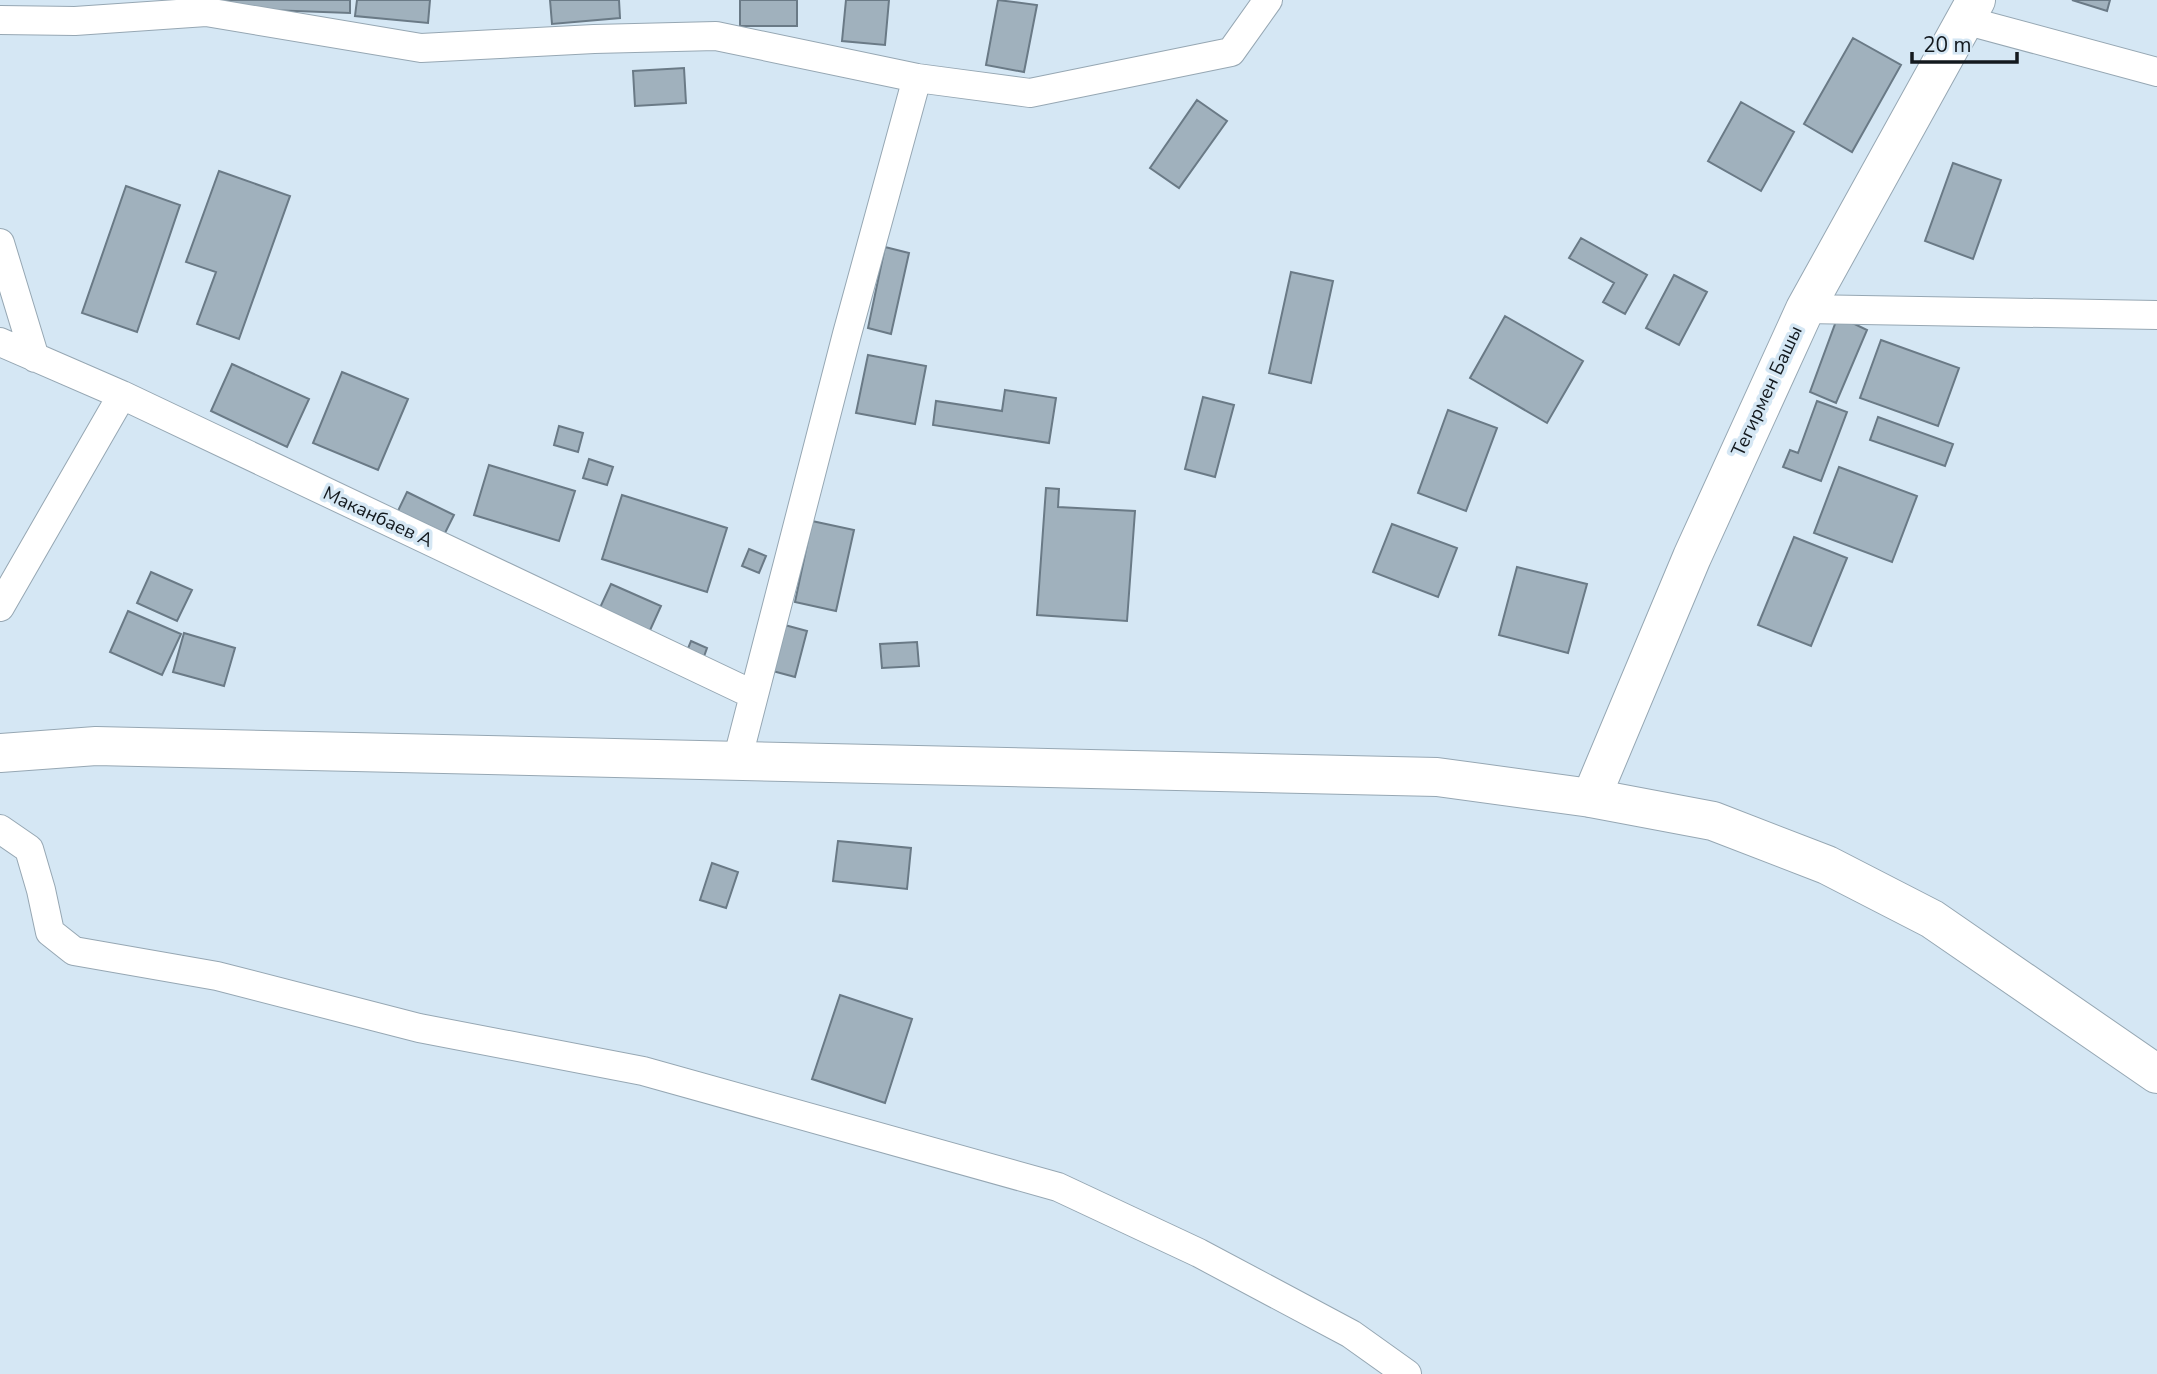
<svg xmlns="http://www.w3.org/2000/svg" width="2157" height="1374" viewBox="0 0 2157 1374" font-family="'Nunito Sans',sans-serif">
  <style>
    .building { fill: #a0b1bd; stroke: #6a7a86; stroke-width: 2 }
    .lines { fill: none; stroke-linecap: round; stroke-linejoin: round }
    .street-casing { stroke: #96a7b3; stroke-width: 30 }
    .secondary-casing { stroke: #96a7b3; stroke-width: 40 }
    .highway-casing { stroke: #96a7b3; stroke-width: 40 }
    .street { stroke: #fff; stroke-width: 28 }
    .secondary { stroke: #fff; stroke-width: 38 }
    .highway { stroke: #fff; stroke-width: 38 }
    .labels { text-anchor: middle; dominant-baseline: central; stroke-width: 7; stroke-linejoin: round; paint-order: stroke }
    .street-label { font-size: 19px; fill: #13191e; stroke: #d5e7f4 }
  </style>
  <rect width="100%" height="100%" fill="#d5e7f4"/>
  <path class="building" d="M209,0H350V13L209,8Z
    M357,0H430L428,23L355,16Z
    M550,0H619L620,18L552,24Z
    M740,0H797V26H740Z
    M846,0H889L885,45L842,41Z
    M998,0L1037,5L1024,72L986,65Z
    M2072,0H2110L2107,11Z
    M1853,38L1901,65L1852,152L1804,124Z
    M684,68L686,103L635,106L633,71Z
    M1197,100L1227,121L1179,188L1150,168Z
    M1741,102L1794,132L1761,191L1708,161Z
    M1953,163L2001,180L1973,259L1925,241Z
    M219,171L290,196L239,339L197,324L216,272L186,262Z
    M126,186L180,205L137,332L82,313Z
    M1581,238L1647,275L1625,314L1603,302L1614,283L1569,258Z
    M885,247L909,253L891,334L868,328Z
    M1291,272L1333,281L1311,383L1269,373Z
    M1674,275L1707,292L1679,345L1646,328Z
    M1505,316L1583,361L1547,423L1470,378Z
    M1838,316L1867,330L1836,403L1810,392Z
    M1881,340L1959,368L1938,426L1860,398Z
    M868,355L926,366L915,424L856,413Z
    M232,364L309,399L287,447L211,411Z
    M342,372L408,399L378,470L313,443Z
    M1005,390L1056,398L1049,443L933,425L936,401L1002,411Z
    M1203,397L1234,405L1215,477L1185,469Z
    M1817,401L1847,412L1821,481L1783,467L1790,450L1798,453Z
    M1448,410L1497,428L1466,511L1418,493Z
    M1878,417L1953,444L1945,466L1870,440Z
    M559,426L583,433L578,452L554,445Z
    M589,459L613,467L607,485L583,478Z
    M489,465L575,491L559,541L474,515Z
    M1839,467L1917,496L1892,562L1814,533Z
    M1046,488L1059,489L1058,507L1135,511L1127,621L1037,615Z
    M407,492L454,515L442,539L396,515Z
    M622,495L727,528L707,592L602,559Z
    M812,521L854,530L836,611L795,602Z
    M1392,524L1457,548L1438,597L1373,572Z
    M1794,537L1847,558L1811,646L1758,625Z
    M749,549L766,556L759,573L742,566Z
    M1517,567L1587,584L1568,653L1499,635Z
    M151,572L192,590L177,621L137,603Z
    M611,584L661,606L647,637L597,614Z
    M128,611L181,634L162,675L110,652Z
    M781,624L807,631L795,677L769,670Z
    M184,633L235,648L224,686L173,672Z
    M691,641L707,648L701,665L684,658Z
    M917,642L919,666L882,668L880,644Z
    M838,841L911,848L907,889L833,881Z
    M712,863L738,872L726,908L700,900Z
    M840,995L912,1019L885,1103L812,1079Z"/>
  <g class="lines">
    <g class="street-casing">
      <path id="street" d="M0,20L75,21L206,12L421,48L594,39L716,36L917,78L1030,93L1231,52L1268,0
        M1964,20L2157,72
        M0,243L35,358
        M1805,309L2157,315
        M0,342L122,395L754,695
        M0,607L122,395
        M737,761L847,334L917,78
        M0,829L29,849L41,890L50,932L74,951L217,976L419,1028L643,1071L1058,1187L1199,1253L1351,1334L1407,1374"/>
    </g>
    <g class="secondary-casing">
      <path id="secondary" d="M1591,798L1692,557L1805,309L1976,0"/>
    </g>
    <g class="highway-casing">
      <path id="highway" d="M0,753L96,746L1437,777L1591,798L1713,821L1827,865L1932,919L2157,1074"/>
    </g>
    <use href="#street" class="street"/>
    <use href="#secondary" class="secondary"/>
    <use href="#highway" class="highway"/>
  </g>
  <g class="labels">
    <g class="street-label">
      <text transform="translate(1767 391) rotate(-65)">Тегирмен Башы</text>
      <text transform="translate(378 517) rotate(25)">Маканбаев А</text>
    </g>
  </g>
  <path d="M1912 52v10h105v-10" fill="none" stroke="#13191e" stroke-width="3.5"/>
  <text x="1923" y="52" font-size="21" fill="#13191e" stroke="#d5e7f4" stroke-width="5" paint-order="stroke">20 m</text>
</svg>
